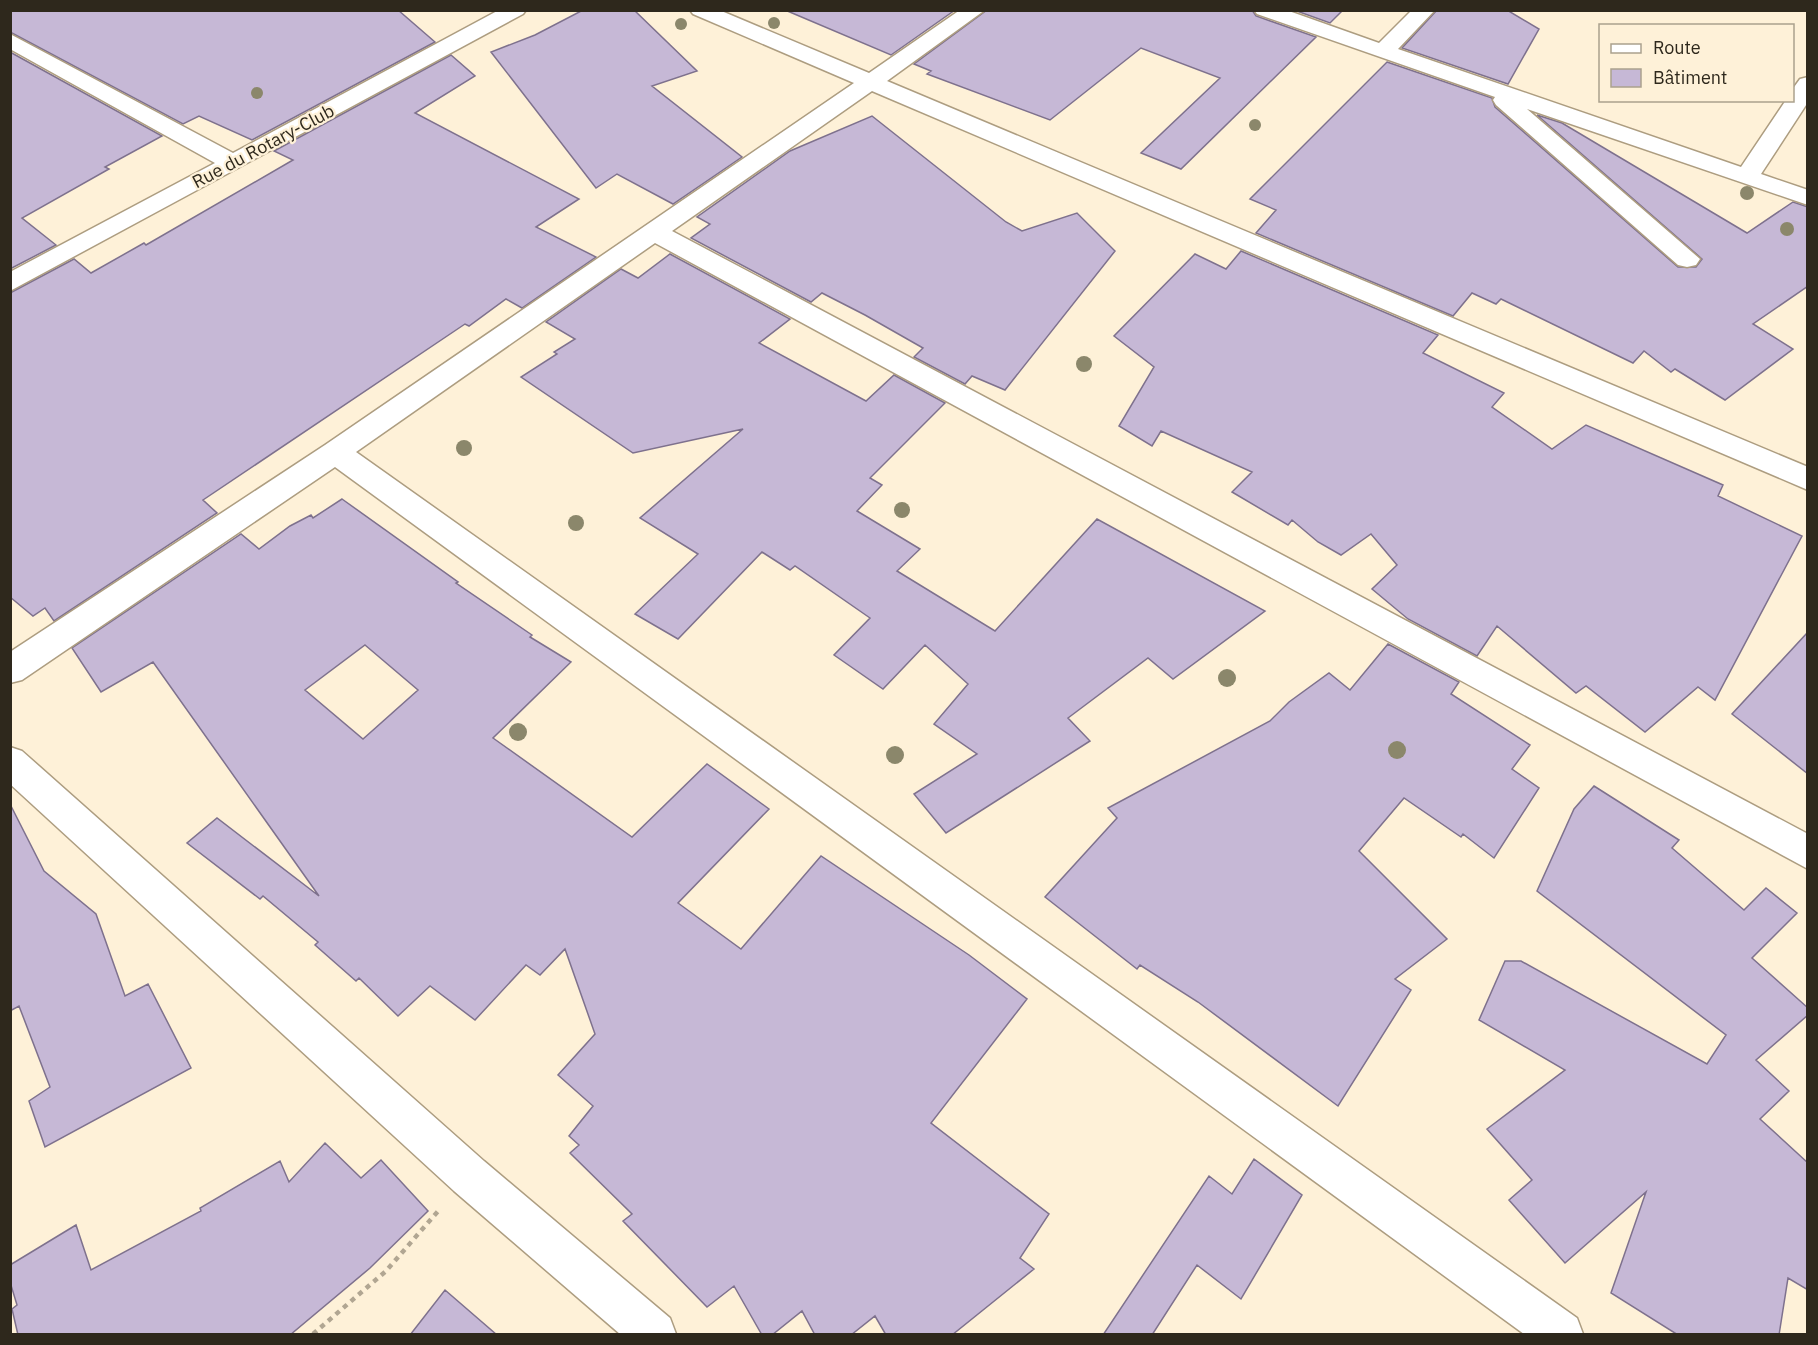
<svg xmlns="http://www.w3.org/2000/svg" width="1818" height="1345" viewBox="0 0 1818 1345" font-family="'IBM Plex Sans',sans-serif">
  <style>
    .building { fill: #c6b8d6; stroke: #7e718d; stroke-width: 1.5; fill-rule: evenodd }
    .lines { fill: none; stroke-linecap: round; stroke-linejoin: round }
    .minor-casing { stroke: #ad9d80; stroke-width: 3 }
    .path { stroke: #b1a692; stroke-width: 4.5; stroke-dasharray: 5 5; stroke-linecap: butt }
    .minor { fill: #fff; fill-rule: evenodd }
    .tree { fill: #8b876b }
    .labels { text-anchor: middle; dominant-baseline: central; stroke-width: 4.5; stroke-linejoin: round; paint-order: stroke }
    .far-street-label { font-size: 18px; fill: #2e281c; stroke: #fef1d8 }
  </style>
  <rect width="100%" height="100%" fill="#fef1d8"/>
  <path class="building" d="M10,10H398L435,42L252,140L199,116L183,124L10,32Z
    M583,10H634L697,71L652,86L742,157L673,204L617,174L596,188L491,52L535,35Z
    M785,10H955L891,55Z
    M987,10H1252L1256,16L1316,37L1181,169L1141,153L1220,78L1141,48L1050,120L927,74L931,71L914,64Z
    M1294,10H1343L1330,23Z
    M1437,10H1507L1539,29L1508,84L1402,48Z
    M10,52L162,136L105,167L109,169L22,218L56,245L10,269Z
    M451,55L475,76L415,113L579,199L536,227L596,257L522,308L506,299L469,326L465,324L203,500L217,513L54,621L45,608L33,616L10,597V293L74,259L91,273L144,243L146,245L293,160L274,151Z
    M1387,62L1492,98L1495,107L1678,267H1696L1702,259L1537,115L1562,123L1747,233L1793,202L1808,207V286L1753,324L1793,349L1725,400L1675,369L1671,372L1644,351L1633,363L1501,299L1496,304L1472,293L1453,316L1256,233L1276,210L1250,199Z
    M872,116L1006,222L1022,231L1077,213L1115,251L1005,390L972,376L965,384L914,357L923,348L865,315L822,293L811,302L691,238L710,224L697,217L790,151Z
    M1241,251L1438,335L1423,353L1504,393L1492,407L1552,449L1586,425L1723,485L1718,496L1802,536L1715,700L1698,687L1645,732L1586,686L1576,693L1497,626L1477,656L1408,619L1372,589L1397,565L1371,534L1341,555L1318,542L1292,520L1288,525L1232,492L1252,472L1161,431L1152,446L1119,426L1154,367L1114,336L1195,254L1226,269Z
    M670,254L790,319L759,343L866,401L894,375L945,403L870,478L882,485L857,511L920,549L897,571L995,631L1097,519L1265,611L1173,679L1148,658L1068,718L1090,741L946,833L914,794L977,754L934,724L968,684L925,645L883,689L834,655L870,618L795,566L790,570L762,552L678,639L635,614L698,554L640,518L743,429L633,453L521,377L557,354L554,352L575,339L546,322L621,269L638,278Z
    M342,499L458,582L456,583L532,635L530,637L571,662L493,738L632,837L707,764L769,809L678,903L741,949L821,856L969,955L1027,999L931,1123L1049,1214L1020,1258L1034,1269L952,1335H886L875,1316L851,1335H815L802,1311L772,1335H762L734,1286L707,1307L623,1221L632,1214L570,1153L579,1145L569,1136L593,1106L558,1075L595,1034L565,949L540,975L526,965L475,1020L430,986L398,1016L359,978L356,981L315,945L318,942L263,896L260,899L187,843L217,818L319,896L153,662L101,692L72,648L241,534L259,549L290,526L311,515L313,518ZM365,645L418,690L363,739L305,690Z
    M1808,632V774L1732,714Z
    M1388,644L1459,682L1451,694L1530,745L1512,769L1539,788L1494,858L1463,834L1461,837L1404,798L1359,851L1447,939L1395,979L1411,990L1338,1106L1198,1002L1140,965L1137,969L1045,897L1117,818L1108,808L1270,721L1289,702L1329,673L1350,690Z
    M1594,786L1679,840L1672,848L1744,910L1766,888L1797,913L1752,958L1808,1008V1015L1756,1060L1789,1091L1760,1119L1808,1163V1290L1788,1278L1779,1335H1678L1611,1293L1646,1192L1565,1263L1509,1200L1532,1180L1487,1129L1565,1070L1479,1020L1505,961H1521L1707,1064L1726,1035L1537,891L1574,809Z
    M10,804L44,871L96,914L125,996L148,984L191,1068L45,1147L29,1101L50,1087L19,1006L10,1011Z
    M325,1143L361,1178L381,1160L428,1211L370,1268L290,1335H18L12,1309L17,1305L10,1282V1265L76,1225L91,1270L201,1211L200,1208L280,1161L289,1182Z
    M1254,1159L1302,1195L1241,1299L1197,1265L1152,1335H1103L1209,1176L1232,1194Z
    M445,1290L497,1335H410Z"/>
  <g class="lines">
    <g class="minor-casing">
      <path id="minor" d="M499,10H526L523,14L10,291V272L215,163L10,49V34L233,153Z
        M690,10H719L869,73L960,10H985L887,81L1808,467V490L872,91L672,231L1808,834V869L655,243L356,452L1577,1318L1583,1334H1524L335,467L22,680L10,683V652L325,445L854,83L693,14Z
        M1254,10H1286L1379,43L1412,10H1435L1398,49L1741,167L1786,100H1792V90L1800,79L1808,77V102L1761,174L1808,190V205L1527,109L1700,259L1696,265L1687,267L1678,265L1496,105L1493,100L1495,97L1257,14Z
        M10,747L22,751L484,1161L670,1318L676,1334H620L454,1191L10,784Z"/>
    </g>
    <path class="path" d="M313,1334L386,1271L439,1210"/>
    <use href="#minor" class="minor"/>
  </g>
  <g class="tree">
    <circle cx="774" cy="23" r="6"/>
    <circle cx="681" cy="24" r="6"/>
    <circle cx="257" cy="93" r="6"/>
    <circle cx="1255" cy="125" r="6"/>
    <circle cx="1747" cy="193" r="7"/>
    <circle cx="1787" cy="229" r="7"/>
    <circle cx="1084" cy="364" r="8"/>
    <circle cx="464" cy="448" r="8"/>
    <circle cx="902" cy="510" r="8"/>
    <circle cx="576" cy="523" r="8"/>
    <circle cx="1227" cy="678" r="9"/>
    <circle cx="518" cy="732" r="9"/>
    <circle cx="1397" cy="750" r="9"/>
    <circle cx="895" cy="755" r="9"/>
  </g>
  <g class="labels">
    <g class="far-street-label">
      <text transform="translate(263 146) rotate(-28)">Rue du Rotary-Club</text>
    </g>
  </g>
  <rect width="1818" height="1345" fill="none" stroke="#2e281c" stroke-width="24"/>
  <rect x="1599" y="24" width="195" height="78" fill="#fef1d8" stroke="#aba18d" stroke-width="1.5"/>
  <rect x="1611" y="44" width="30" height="9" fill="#ffffff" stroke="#aba18d" stroke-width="1.5"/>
  <text x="1653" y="54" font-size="18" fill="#2e281c">Route</text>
  <rect x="1611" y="69" width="30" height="18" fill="#c6b8d6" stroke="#aba18d" stroke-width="1.5"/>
  <text x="1653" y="84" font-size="18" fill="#2e281c">Bâtiment</text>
</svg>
